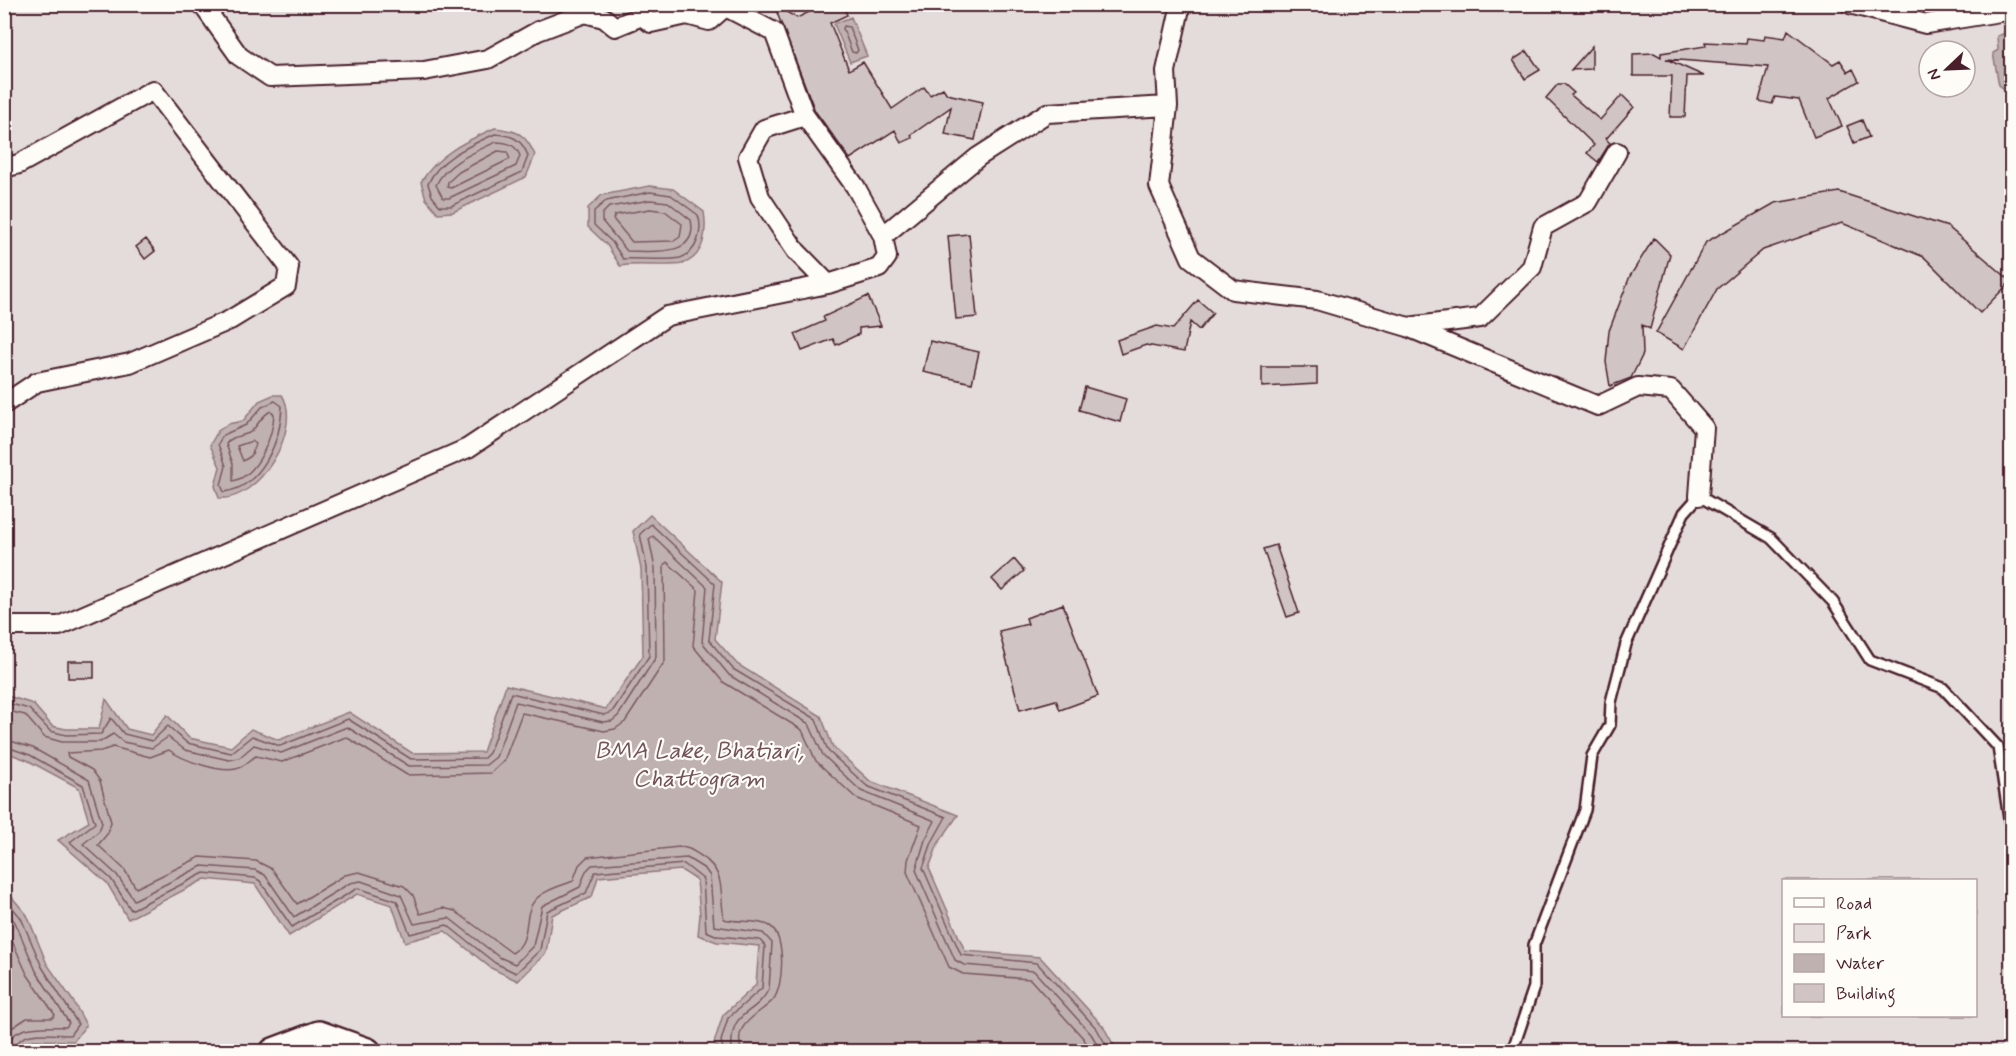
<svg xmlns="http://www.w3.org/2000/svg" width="2016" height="1056" viewBox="0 0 2016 1056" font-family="Mynerve,sans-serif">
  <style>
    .green { fill: #e3dcda; stroke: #967e82; stroke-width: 1.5; fill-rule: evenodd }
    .water { fill: #c0b1b1; stroke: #91777b; stroke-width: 1.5 }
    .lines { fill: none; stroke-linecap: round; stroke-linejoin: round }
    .shore { stroke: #795961; stroke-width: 1.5 }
    .building { fill: #d0c5c4; stroke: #4a1f2b; stroke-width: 1.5 }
    .service-casing { stroke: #4a1f2b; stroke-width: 14 }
    .minor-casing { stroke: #4a1f2b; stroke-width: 22 }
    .primary-casing { stroke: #4a1f2b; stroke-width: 32 }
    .service { stroke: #fdfcf7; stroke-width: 9 }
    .minor { stroke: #fdfcf7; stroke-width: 18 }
    .primary { stroke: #fdfcf7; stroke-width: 27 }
    .labels { text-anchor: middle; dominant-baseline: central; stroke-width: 4.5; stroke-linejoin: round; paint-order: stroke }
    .water-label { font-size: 24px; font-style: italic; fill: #73525a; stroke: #fdfcf7 }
  </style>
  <rect width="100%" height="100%" fill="#fdfcf7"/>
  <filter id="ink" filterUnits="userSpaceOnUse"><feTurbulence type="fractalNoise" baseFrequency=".0167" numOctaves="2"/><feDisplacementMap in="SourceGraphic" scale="12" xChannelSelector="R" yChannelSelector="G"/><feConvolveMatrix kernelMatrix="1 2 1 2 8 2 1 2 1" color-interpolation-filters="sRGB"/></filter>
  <g filter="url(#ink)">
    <path class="green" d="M5,5H2011V1051L5,1052ZM1929,51H1965V87H1929ZM1784,880H1976V1016H1784Z"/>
    <path class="water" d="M851,17L867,56L850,62L834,24Z
      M2011,31H2012L2011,94L1999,85L1993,53L1998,50L1997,36Z
      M495,128C518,131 525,133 535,155L526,177L453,212L438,213L426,199L421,182C438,154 466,141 495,128Z
      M650,186L673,189L704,212C707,231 705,257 682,264C671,267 635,263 620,266L607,245L588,227V208L602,195Z
      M273,395H282C303,428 259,502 219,498L215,486L220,467L210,445L218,431L228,424L243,421L259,401Z
      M650,515L722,582L715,639L737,664L821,716L833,747L870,781L958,815L938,844L929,868L965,951L1040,957L1103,1026L1117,1051H720L714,1043L723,1015L756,985L759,946L717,942L698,935L700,915L697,880L681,870L598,877L592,897L552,915L546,953L518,981L491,968L445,931L405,942L392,905L357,894L289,936L255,884L205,879L128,919L107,883L58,840L89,822L79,788L27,760L5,752V695L33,704L52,726L66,729H99L106,699L127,729L151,735L167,715L189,738L231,747L251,729L279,740L349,712L412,753L483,752L506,685L606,709L643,656L641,569L633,531Z
      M4,888L27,915L47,964L73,1001L86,1025L74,1041L33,1040L17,1051H5Z"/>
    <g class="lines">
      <path class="shore" d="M844,26L849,27L858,50L856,53L852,52L843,29Z
        M495,134C512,135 522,139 528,156L522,172L451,206H440L432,196L428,184C439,158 471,145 495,134Z
        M496,142C508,142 516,145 520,156L516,166L449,198H443L436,185C446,163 475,152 496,142Z
        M498,151L507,152L510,159L451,188L447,187L448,182L459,172Z
        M650,192L671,195L698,215C703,230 698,252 680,258C670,261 636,258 623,259L612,242L594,225V211L606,201Z
        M650,200L668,202L691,220C699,258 652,251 627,251L602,221V214L609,207Z
        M650,209L665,211L682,224L680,237L674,241L632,242L613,219L615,215Z
        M275,401L282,406C281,440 262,487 224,492L221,485L226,466L218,444L223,435L246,425L262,407Z
        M271,411L274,414C273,436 258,476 233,481V464L226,444C233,435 240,437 249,433C258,427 260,416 271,411Z
        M252,441L256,444L251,456L243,461L237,446Z
        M4,702L29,709L50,731L66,735L101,734L111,718L124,734L152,741L168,726L187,743L231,753L252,736L280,746L348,719L411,759L484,758L489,753L511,693L604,715L612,712L649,656L647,568L640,534L651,524L715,584L709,640L733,669L816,719L828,751L867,786L946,817L932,842L923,868L961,955L1037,963L1097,1029L1110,1052
        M4,710L25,715L44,737L62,742H100L113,734L123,742L152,748L168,737L185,750L229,760L239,758L254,745L281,753L347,727L409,766L486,765L496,757L516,702L603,722L612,721L618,716L656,657L655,568L649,539L653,536L707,587L702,642L729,675L809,724L823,755L861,791L935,821L925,840L916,870L955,960L964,965L1034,971L1091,1034L1102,1052
        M4,739L33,748L89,780L102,823L99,831L83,844L117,875L134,900L202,866L255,870L265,875L294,917L350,883L361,881L401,895L414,924L449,918L499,957L515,964L533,946L542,906L580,887L586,871L592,865L687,858L705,869L710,876L714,926L763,933L772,943L769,989C753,1019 729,1007 732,1052
        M4,746L30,755L83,785L95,823L70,842L111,879L131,910L204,873L255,878L260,881L292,927L358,888L397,901L410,934L447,925L495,963L516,973L540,950L547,911L586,893L595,872L684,864L703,879L706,931L718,936L760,940L765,946L762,988L728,1018L721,1041L724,1052
        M4,897L21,918L42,967L78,1024L70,1035C53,1035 17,1027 14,1052
        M4,909L15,922L36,971L69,1023L66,1027C46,1027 8,1022 6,1052
        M4,923L27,974L55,1015L52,1018H27L4,1033
        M741,1052C740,1043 738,1037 742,1029C748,1017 764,1010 773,1000C784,987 786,936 770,926C757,919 738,923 724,919C719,892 727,873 701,856C693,851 688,847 679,847L587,857L579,865L573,881C561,886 544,890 535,900C521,916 533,941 512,953L455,911L443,908L420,914L413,895L404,886L359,872L345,875L297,904L272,869L256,861L200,857L136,888L124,869L98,845L108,833L111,822L100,781L92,770L68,757L67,753L101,751L113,747L150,757L169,750C182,760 220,773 236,769C244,767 249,760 256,756L282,762L346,737L407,775L491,773L504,761L522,713L604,731L615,729L625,722L665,661L664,565L667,562L698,590L693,646L723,682L802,730L816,761L856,798L921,825L908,860L907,872L949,967L963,974L1030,979L1084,1039L1091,1052"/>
    </g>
    <path class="building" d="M826,4H842L847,15L830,23L849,70L863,62L892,109L924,87L930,95L943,88L947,94L983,102L975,140L945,134L951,107L911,135L912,138L901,143L895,130L850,159L815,111L774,5L797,18Z
      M1788,30L1833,64L1840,60L1848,72L1853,69L1859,81L1829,98L1842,126L1814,137L1799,100L1775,97L1772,104L1759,101L1768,67L1666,59L1704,76H1687L1685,117H1670L1672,76H1633V54L1654,53L1661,57V53L1706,46L1705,42L1746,44L1747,38L1764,40L1765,35L1785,38Z
      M1592,46V69L1571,70Z
      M1527,51L1540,70L1525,79L1513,60Z
      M1558,84H1564L1574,93L1571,95L1600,120L1622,95L1634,107L1606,139L1610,143L1598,162L1587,153L1594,145L1546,98Z
      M1862,120L1869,137L1854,143L1847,126Z
      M1839,192L1948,227L2011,281L1980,313L1924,257L1842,223L1763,250L1717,289L1684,349L1656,333L1706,242L1775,203Z
      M969,234L977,317L956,319L948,236Z
      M1654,238L1670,254L1650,329L1642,325L1643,354L1631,378L1610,386L1606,362L1609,331L1630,276Z
      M146,239L155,251L145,259L136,247Z
      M868,296L881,326L859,328V334L836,345L833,339L802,351L795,334L825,321L823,317Z
      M1198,300L1213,313L1199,330L1190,322L1184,352L1146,345L1121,354L1117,340L1157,326L1173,329Z
      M930,341L979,352L972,383L923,372Z
      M1262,367H1317V384L1262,387Z
      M1085,387L1126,399L1120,422L1079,410Z
      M1276,545L1299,613L1287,617L1263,549Z
      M1014,559L1024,571L1002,590L992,579Z
      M1063,604L1098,696L1060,710L1056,700L1020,710L999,631L1028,624L1026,618Z
      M68,661H94V678H68Z"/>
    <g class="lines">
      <g class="service-casing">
        <path id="service" d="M1512,1052L1534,987V945L1585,810L1592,756L1610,725L1611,702L1626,644L1684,513L1699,496L1771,538L1833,602L1870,660L1943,688L1998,747L2012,838"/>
      </g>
      <g class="minor-casing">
        <path id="minor" d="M202,4L239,56L270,77L424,71L488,59L538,31L585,13L604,18L615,27L642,16L651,23L687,15L709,21L724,8
          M1850,4L1926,24L2012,10
          M1168,106L1159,186L1191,258L1233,290L1317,300L1408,327L1480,318L1532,267L1543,227L1588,202L1617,152
          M805,116L764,129L748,157L760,197L796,251L828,284
          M4,168L19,164L153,90L289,267L286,286L230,320L130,363L37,382L4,404
          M883,236L978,157L1047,113L1168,106L1166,71L1181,4
          M1410,328L1598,406L1638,387L1671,390L1704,428L1699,496
          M4,626H59L468,448L667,316L828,284L879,268L887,257L883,236L855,186L805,116L774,32L720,4"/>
      </g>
      <g class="primary-casing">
        <path id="primary" d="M274,1052L319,1035L367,1052"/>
      </g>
      <use href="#service" class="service"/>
      <use href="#minor" class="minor"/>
      <use href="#primary" class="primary"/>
    </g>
  </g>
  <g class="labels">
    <g class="water-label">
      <text x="699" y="751">BMA Lake, Bhatiari,<tspan x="699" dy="28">Chattogram</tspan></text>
    </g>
  </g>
  <rect width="2016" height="1056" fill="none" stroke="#fdfcf7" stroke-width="24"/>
  <rect x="12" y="12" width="1992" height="1032" fill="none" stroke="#4a1f2b" stroke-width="2" filter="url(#ink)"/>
  <rect x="1782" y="879" width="195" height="138" fill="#fdfcf7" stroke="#b5a4a5" stroke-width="1.5"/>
  <rect x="1794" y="898" width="30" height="9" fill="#fdfcf7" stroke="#b5a4a5" stroke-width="1.5"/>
  <text x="1836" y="909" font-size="18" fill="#4a1f2b">Road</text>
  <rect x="1794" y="924" width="30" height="18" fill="#e3dcda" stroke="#b5a4a5" stroke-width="1.5"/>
  <text x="1836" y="939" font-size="18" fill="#4a1f2b">Park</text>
  <rect x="1794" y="954" width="30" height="18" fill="#c0b1b1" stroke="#b5a4a5" stroke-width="1.5"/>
  <text x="1836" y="969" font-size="18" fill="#4a1f2b">Water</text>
  <rect x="1794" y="984" width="30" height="18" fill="#d0c5c4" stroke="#b5a4a5" stroke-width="1.5"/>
  <text x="1836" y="999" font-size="18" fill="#4a1f2b">Building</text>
  <g transform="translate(1947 69) rotate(247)"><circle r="28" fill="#fdfcf7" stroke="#b5a4a5" stroke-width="1.5"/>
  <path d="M0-4.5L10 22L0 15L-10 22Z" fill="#4a1f2b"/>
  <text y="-9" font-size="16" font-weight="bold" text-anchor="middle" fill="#4a1f2b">N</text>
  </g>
</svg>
